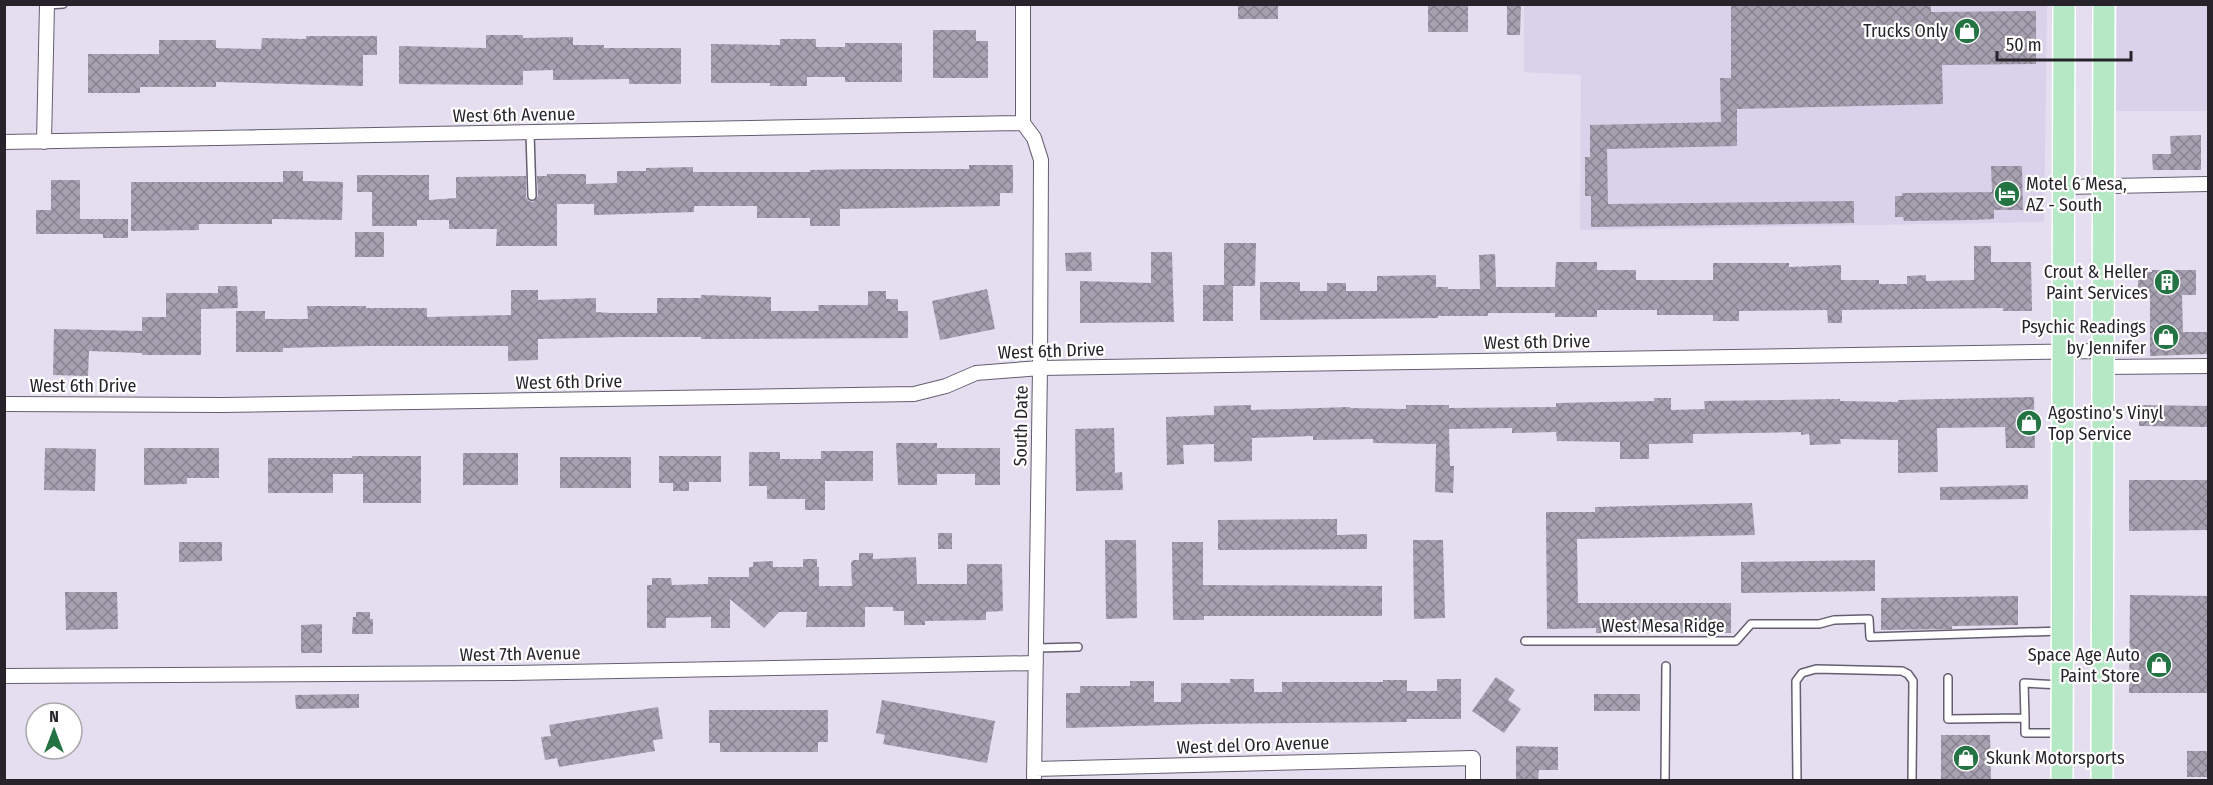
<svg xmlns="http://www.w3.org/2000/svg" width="2213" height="785" viewBox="0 0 2213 785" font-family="'Fira Sans Condensed',sans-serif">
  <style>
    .built { fill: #dad1ea }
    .building { fill: url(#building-cross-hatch) }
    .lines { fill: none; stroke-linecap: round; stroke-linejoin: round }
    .lane-casing { stroke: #645e6e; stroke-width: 10 }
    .street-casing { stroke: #645e6e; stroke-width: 16 }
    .primary-casing { stroke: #fff; stroke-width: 24 }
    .lane { stroke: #fff; stroke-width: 7 }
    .street { stroke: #fff; stroke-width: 14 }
    .primary { stroke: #b5e8c5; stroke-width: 21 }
    .labels { text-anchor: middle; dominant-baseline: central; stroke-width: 4.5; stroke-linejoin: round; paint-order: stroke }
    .poi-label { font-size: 18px; fill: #26242a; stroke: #fff; text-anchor: end }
    .street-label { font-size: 18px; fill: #26242a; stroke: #fff }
  </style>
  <defs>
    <pattern id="building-cross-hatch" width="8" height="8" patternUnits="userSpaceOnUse" patternTransform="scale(1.5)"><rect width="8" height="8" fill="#a6a0b1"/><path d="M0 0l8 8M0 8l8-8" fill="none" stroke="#878290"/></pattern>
  </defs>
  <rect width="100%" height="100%" fill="#e5def0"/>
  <path class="built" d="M1524,5H2047L2044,222L1580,230L1581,75L1524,72Z
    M2117,5H2208V111H2116Z"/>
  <path class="building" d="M1238,4H1278V19H1238Z
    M1428,4H1468V32H1428Z
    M1507,4H1521L1520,35H1507Z
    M1731,4H1931V12L2036,11V64L1942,65L1943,104L1737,109V146L1607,149L1608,204L1854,201V223L1591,227V196H1585V157H1590V125L1721,122L1720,78H1731Z
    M933,30H976V41H988V78H933Z
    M486,35H523V38L573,37V45H604V48H681V84H629V79L553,80V70L523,71V85L399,84V46L486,48Z
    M306,36H377V55H363V86L216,82V87H140V93H88V54H159V40H216V48L261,49L262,38L306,39Z
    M780,39H816V47H845V43H902V82H845V77H807V86H770V83H711V44L780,45Z
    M2201,135V170H2153L2152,154H2171L2170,136Z
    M969,165H1013V193H1000V206L840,209V226H810V218H757V206H694V212L594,215V204H557V246H496L497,229H449V220H417V226H372V192H357V175H429V200L456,198V177L526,176V197L529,201L533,202L538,196L537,176H547V174H586V184L617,183V171H646V168L693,167V172H810V170L865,169H969Z
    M1991,166H2022L2023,210H1994V219L1971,220L1904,221L1903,217H1895V196H1902V193L1992,192Z
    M283,171H303V181L343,182L342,220L272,219V224H199V230L131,231V182H283Z
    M51,180H80V219H128V238H103V234H36V210H51Z
    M355,232H384V257H355Z
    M1224,243H1256L1255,286H1233V321H1203V285H1224Z
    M1974,246H1991V262H2031L2032,311H2003V308L1842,310V323H1828L1827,310L1739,311V321H1713V315H1657V310H1597V317H1555V313H1488V316H1438V318L1260,320V282H1300V291H1327V283H1346V291H1377V276L1436,275V287H1448V289H1480L1479,255L1495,254L1496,287H1555L1556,262H1597V270H1636V280H1713V263H1789V267L1841,265V280H1879V284H1907V276L1926,275V281L1974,280Z
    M1091,252L1092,271H1066L1065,253Z
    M1151,252H1172L1174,322L1080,323V281L1151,283Z
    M2152,270H2196V295H2182L2183,332H2208V354L2150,356V292H2138V272H2152Z
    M218,286H237L238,308L201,309V355H142V353L89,351L88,376L53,375L54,329L142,331V317H166V293H218Z
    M987,289L995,329L940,340L932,301Z
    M511,290H538V300L596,298V312L611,313H657V298H701V295L771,297V311H819L818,305H868V291H886V299H898V311H908V338L701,339V337H624L538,339V360L508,361V346H366L283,348V352H236V311H265V319H308L307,306H366V308H427V317L511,315Z
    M2034,397L2035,448H2006L2005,427L1937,428L1938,472L1898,473V440L1840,439L1841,444L1810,445L1809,434L1801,435V432L1693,434V443L1649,444V459H1620V442L1557,441L1556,432L1512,433V428L1449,429L1450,466H1454L1453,493L1435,492L1436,444L1373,443V439L1313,440V436L1252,438V461L1214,462V444L1183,445L1184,464L1167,465L1166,417L1214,415V406L1251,405V410L1350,407V408L1406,409V405H1449V408L1556,407V403L1654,401V398H1671V410L1705,409L1704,401L1840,399V401L1898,402V400Z
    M2139,405L2208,406V427L2139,426Z
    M1114,428L1115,473L1122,472L1123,490L1076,491L1075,429Z
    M896,443H937V448H1000V485H975V474H937V485H898Z
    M45,448L96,449L95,491L44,490Z
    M144,448H219V478H187V484L144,485Z
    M821,451H873V481H825V510H805V499H767V486H749V452H780V459H821Z
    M463,453H518V485H463Z
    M352,456H421V503H363V474H333V493H268V458H352Z
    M659,456H721V482H689V491H673V483H659Z
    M560,457H631V488H560Z
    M2129,480H2208V530L2129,531Z
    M2028,485V499L1940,500V487Z
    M1752,503L1755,535L1577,539L1578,603H1731V633H1596V628L1547,629L1546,512H1595V507Z
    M1337,519V535L1367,534V549L1218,550V520Z
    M938,533H952V549H938Z
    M1105,540H1136L1137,618L1106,619Z
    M1413,540H1443L1445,618L1414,619Z
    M179,542H222V561L179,562Z
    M1172,542H1203V585L1382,586V616H1204V620H1173Z
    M859,553H873V559L916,557L917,584H967V564H1002L1003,611L986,612V620L925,621V625H904V611H893V607H865V627H806L807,612H779L764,628L730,599V628H711V617L666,618V628H647V585H652V578H671L672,585L708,584V577H749V567H753V562L773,561V567H803V559H817V567H819V586H852L851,563L853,560H859Z
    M1875,560V591L1741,593V562Z
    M65,592H117L118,629L66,630Z
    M2130,595L2208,596V693H2129Z
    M2018,596V625L1952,626V629L1881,630V598Z
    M356,612H370V619H373V634H352L353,617H356Z
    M322,624V653H301V625Z
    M1496,677L1515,690L1508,700L1521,709L1504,733L1472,711Z
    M1230,679H1254V692H1282V682H1383V680H1407V691H1437V679H1461V719H1407V722L1204,724L1066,728V693H1080V686H1130V681H1154V702H1181V683H1230Z
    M359,694V708L296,709L295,695Z
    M1594,694H1640V711H1594Z
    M882,700L995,721L987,763L883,744L885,735L876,733Z
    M658,707L663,739L653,740L655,751L559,767L557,758L545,760L541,737L551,736L549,725Z
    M709,710H828V742H818V752H720V743H709Z
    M1941,735H1990L1991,780H1941Z
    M1516,746L1558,747V770H1539L1538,780H1516Z
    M2187,751H2208V777H2187Z"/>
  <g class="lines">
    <g class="lane-casing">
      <path id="lane" d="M47,5L63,4
        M530,133L532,196
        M1525,641H1736L1751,624H1819L1834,620L1869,619L1870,637L2061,631
        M1037,648L1078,647
        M1948,678V719L2025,718V733H2059
        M2025,718L2024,683L2061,685
        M1665,780L1666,666
        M1797,780L1796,681L1802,673L1816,669L1902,671L1908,674L1913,681L1912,780"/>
    </g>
    <g class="street-casing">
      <path id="street" d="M1023,4V123L1034,138L1041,160L1040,368L1034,780
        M4,142L1023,123
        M44,142L47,4
        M2064,187L2208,184
        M2102,367L2208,366
        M4,404L222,405L914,394L946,386L976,373L1040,368L2102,351
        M4,676L512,673L1036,663
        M1034,769L1473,758V780"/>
    </g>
    <g class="primary-casing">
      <path id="primary" d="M2062,780L2064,4
        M2102,780L2104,4"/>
    </g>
    <use href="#lane" class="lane"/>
    <use href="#street" class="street"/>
    <use href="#primary" class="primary"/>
  </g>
  <defs>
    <g id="shop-disc" transform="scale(1.35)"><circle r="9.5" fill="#247343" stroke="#fff"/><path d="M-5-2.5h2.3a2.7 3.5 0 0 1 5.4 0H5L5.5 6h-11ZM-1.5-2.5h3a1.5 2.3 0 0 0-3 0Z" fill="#fff"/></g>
    <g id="hotel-disc" transform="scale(1.35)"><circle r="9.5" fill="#247343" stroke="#fff"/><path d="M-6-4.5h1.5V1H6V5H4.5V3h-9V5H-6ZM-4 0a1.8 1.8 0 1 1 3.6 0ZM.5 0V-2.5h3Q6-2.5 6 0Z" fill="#fff"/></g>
    <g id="building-disc" transform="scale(1.35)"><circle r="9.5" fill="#247343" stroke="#fff"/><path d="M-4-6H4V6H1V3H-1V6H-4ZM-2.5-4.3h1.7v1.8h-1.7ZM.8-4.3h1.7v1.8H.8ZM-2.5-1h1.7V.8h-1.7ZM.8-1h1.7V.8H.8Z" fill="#fff"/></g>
  </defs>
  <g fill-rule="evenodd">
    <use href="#shop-disc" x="1967" y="31"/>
    <use href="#hotel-disc" x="2007" y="194"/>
    <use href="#building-disc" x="2167" y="282"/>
    <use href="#shop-disc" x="2166" y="337"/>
    <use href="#shop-disc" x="2029" y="423"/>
    <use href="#shop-disc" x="2159" y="665"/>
    <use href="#shop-disc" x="1966" y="758"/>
  </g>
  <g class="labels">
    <g class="poi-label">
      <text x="1948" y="31">Trucks Only</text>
      <text x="2026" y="184" text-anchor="start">Motel 6 Mesa,<tspan x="2026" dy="21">AZ - South</tspan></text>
      <text x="2148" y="272">Crout &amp; Heller<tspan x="2148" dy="21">Paint Services</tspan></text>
      <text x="2146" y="327">Psychic Readings<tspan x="2146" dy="21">by Jennifer</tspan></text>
      <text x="2048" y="413" text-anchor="start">Agostino's Vinyl<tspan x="2048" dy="21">Top Service</tspan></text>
      <text x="2140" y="655">Space Age Auto<tspan x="2140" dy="21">Paint Store</tspan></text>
      <text x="1986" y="758" text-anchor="start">Skunk Motorsports</text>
    </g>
    <g class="street-label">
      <text transform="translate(514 115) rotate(-1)">West 6th Avenue</text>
      <text transform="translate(1537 342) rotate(-1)">West 6th Drive</text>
      <text transform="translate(1051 351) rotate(-2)">West 6th Drive</text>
      <text transform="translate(569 382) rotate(-1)">West 6th Drive</text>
      <text x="83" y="386">West 6th Drive</text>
      <text transform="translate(1021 426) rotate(-89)">South Date</text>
      <text x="1663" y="626">West Mesa Ridge</text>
      <text transform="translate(520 654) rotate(-1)">West 7th Avenue</text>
      <text transform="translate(1253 745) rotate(-2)">West del Oro Avenue</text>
    </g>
  </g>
  <rect width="2213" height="785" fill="none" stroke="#26242a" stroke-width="12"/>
  <g transform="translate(54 731)"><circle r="28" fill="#ffffff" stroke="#a8a7aa" stroke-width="1.5"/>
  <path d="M0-4.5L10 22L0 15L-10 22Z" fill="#247343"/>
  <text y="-9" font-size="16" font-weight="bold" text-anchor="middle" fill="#26242a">N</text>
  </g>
  <path d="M1997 51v9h134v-9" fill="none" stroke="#26242a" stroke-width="3"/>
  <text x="2006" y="51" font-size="18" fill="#26242a" stroke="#ffffff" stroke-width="4.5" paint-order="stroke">50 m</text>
</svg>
